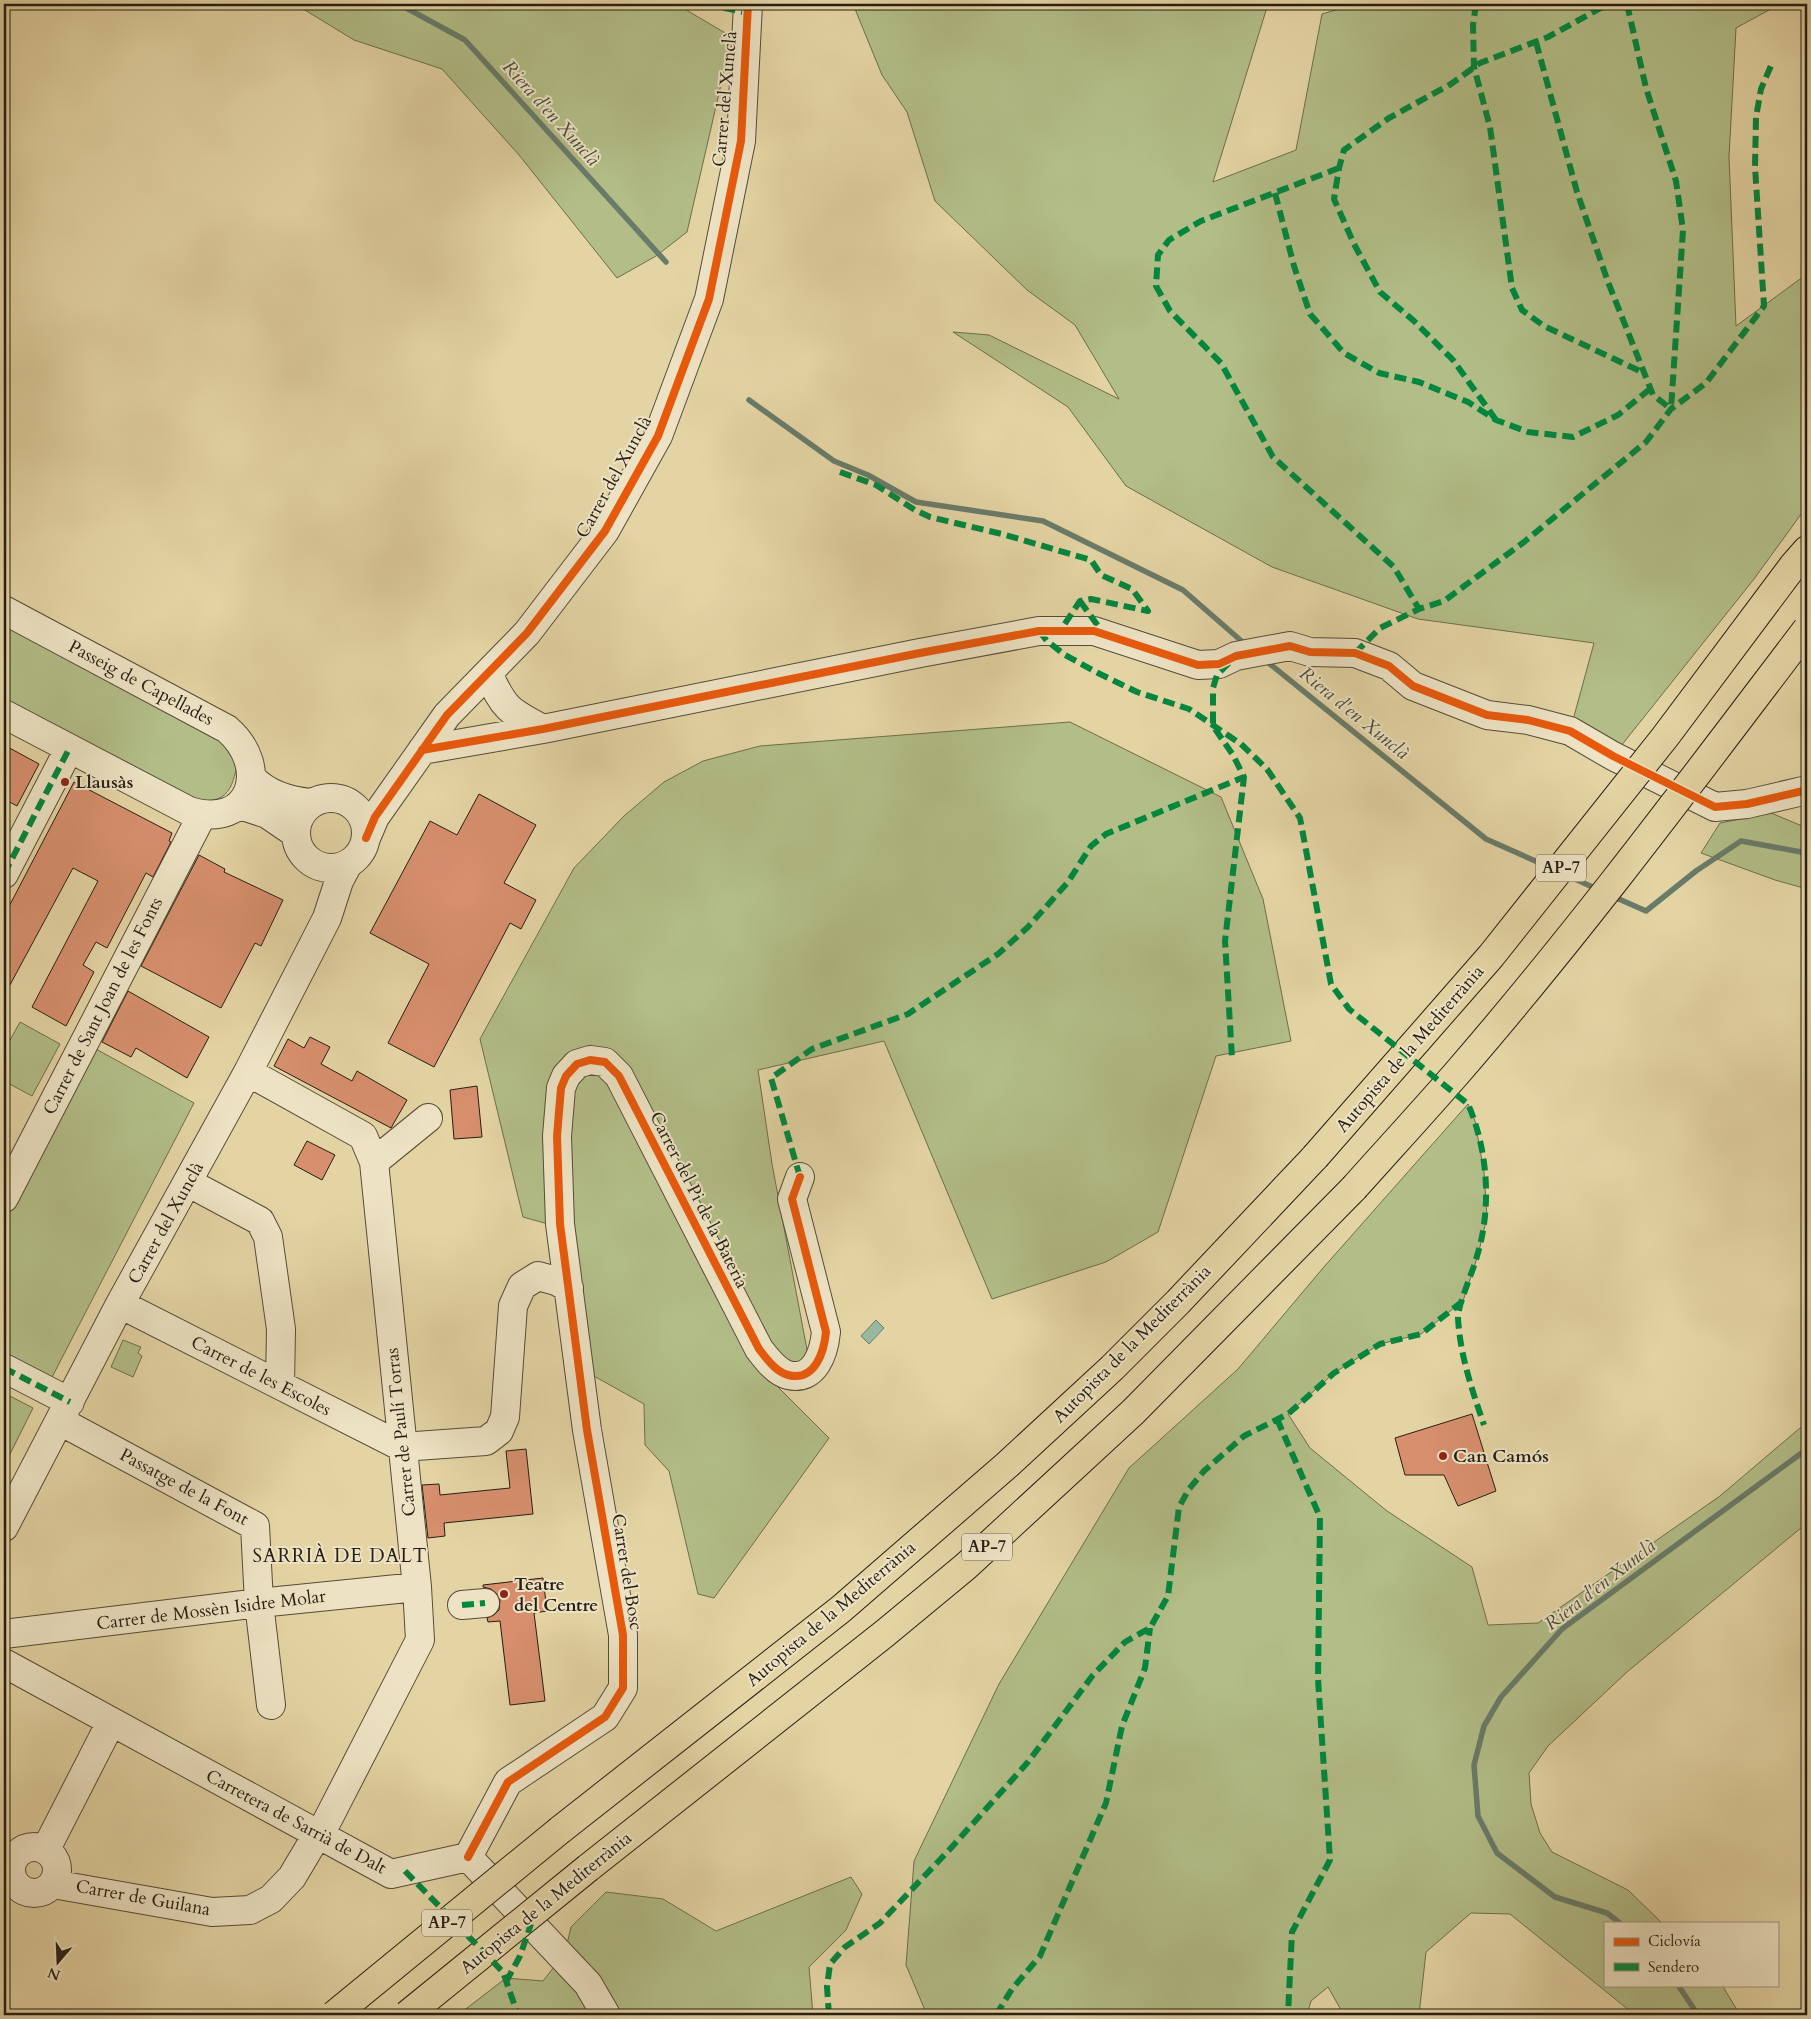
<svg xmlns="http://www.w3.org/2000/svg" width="1811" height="2019" viewBox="0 0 1811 2019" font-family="Cardo,serif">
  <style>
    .green { fill: #b2bd87; stroke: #6c6e4e }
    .water { fill: #97b9a1; stroke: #697b69 }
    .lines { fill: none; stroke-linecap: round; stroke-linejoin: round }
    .stream { stroke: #697b69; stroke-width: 5.5 }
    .building { fill: #d78f6e; stroke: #251e14 }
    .minor-casing { stroke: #554c38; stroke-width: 30 }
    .highway-casing { stroke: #251e14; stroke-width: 30 }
    .minor { stroke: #ede3c4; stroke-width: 28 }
    .highway { stroke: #e4d4a4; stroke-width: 28 }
    .highway-bridge-casing { stroke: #251e14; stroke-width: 30; stroke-linecap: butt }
    .highway-bridge { stroke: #e4d4a4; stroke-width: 28 }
    .quiet { stroke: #00873e; stroke-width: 6; stroke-dasharray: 12 6; stroke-linecap: butt }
    .cycleway-casing { stroke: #ede3c4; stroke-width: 11 }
    .cycleway { stroke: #e8590c; stroke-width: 8 }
    .poi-dot { fill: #8f2418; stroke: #ede3c4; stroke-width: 2 }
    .labels { text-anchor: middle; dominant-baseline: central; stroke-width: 4; stroke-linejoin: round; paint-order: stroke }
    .shield { fill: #ede3c4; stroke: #615949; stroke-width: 1 }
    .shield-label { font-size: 16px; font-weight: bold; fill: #251e14 }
    .street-label { font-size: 18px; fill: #251e14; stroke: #ede3c4 }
    .poi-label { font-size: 18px; font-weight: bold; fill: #251e14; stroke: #ede3c4; text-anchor: start }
    .water-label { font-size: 19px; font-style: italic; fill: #474c3e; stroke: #ede3c4 }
    .neighbourhood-label { font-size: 19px; letter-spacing: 1px; fill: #251e14; stroke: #ede3c4 }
  </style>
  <rect width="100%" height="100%" fill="#e4d4a4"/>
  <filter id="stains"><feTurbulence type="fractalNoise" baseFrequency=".004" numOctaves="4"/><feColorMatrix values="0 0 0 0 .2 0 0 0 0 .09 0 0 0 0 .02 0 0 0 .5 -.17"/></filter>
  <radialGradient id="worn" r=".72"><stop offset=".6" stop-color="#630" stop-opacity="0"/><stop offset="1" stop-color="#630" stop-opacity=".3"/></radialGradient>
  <path class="green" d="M301,4H671L683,8L732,37L687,232L656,256L617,278L519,155L442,69L354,40L300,7Z
    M853,4H1268L1213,182L1296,150L1322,14L1356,4H1780L1736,28L1729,157L1736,326L1807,274V506L1754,579L1613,756L1570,731L1594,643L1418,619L1272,567L1126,486L1068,407L953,332L989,335L1119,399L1075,325L1027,290L935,201L907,112L882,75Z
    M4,618L213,728L238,760C232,793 226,804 190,801L4,705Z
    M1070,722L1221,797L1263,899L1291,1041L1216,1056L1158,1232L1106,1262L992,1299L884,1041L758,1070L772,1164L808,1355L775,1384L829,1438L714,1598L698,1594L669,1471L645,1445L644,1404L592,1375L573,1231L523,1217L480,1039L574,868L624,816L664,782L703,761L760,746Z
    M1771,813L1807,828V889L1775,880L1701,853L1720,823Z
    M20,1022L60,1044L32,1096L4,1081V1051Z
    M96,1049L194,1103L50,1381L4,1358V1222Z
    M1468,1104L1475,1121L1484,1172L1487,1217L1478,1255L1463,1301L1421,1334L1380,1344L1334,1373L1288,1414L1310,1448L1387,1511L1472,1567L1488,1625L1538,1623L1720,1496L1807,1422V1523L1627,1672L1548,1746L1529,1773L1531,1804L1540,1833L1552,1852L1628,1890L1662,1923H1605V1985H1722L1740,2015H1635L1510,1914L1471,1913L1426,1952L1419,2015H1344L1328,1987L1311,2001L1307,2015H927L906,1965L914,1861L999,1684L1129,1468L1238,1369L1323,1268Z
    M123,1340L141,1347L138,1353L142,1356L133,1377L111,1367Z
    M4,1393L33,1408L4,1466Z
    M851,1877L862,1894L846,1930L809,1967L813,2015H458L506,1978L543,1981L565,1953L571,1927L606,1892L663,1899L716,1931Z"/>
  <path class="water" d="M876,1320L884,1328L869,1344L861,1336Z"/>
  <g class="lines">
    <path class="stream" d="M399,4L465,40L666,262
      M749,400L834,461L868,475L916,502L1043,521L1183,590L1246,645
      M1265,660L1486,839L1551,868
      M1564,874L1599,890
      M1612,896L1646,911L1696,871L1741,841L1807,853
      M1620,1923L1607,1913L1555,1897L1497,1853L1478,1816L1474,1765L1484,1726L1501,1697L1562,1629L1807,1449
      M1678,1985L1698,2015"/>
  </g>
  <path class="building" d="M4,745L39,764L17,806L4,799Z
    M74,782L172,833L169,841L171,842L153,877L146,873L107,948L96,942L83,965L94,972L66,1026L32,1007L98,881L73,868L4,996V916Z
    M479,794L536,825L504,883L536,900L521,929L510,923L434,1067L388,1043L429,964L370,933L430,821L457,835Z
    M199,855L225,869L224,872L283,900L261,946L255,943L221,1008L141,966Z
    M128,991L209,1037L187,1078L136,1048L131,1057L102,1042Z
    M310,1037L330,1047L321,1064L352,1081L357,1071L407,1100L391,1128L274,1066L288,1039L304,1048Z
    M477,1086L482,1137L454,1139L450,1090Z
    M307,1141L335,1155L322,1180L294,1165Z
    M1472,1414L1496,1491L1458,1506L1444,1475H1405L1395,1438Z
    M526,1449L533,1514L444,1523L445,1536L428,1538L422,1485L439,1484L440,1495L510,1488L506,1451Z
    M543,1578L547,1611L534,1613L545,1701L510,1705L500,1621L488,1622L487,1618L494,1615L499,1610L500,1601L497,1594L491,1589L483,1587V1585Z"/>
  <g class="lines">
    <g class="minor-casing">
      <path id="minor" d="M4,610L227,729C271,767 252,830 189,811L4,714
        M488,673C504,708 508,711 543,729
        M422,750L543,729L920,653L1039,631H1094L1198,665L1219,664L1236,656L1290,646L1310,652L1355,653L1389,666L1413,686L1487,715L1528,720L1570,731L1613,756L1715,807L1747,804L1807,790
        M252,778C268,795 289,801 312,803
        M296 833a35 35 0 1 1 70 0a35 35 0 1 1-70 0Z
        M240,805L267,814L295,833
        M366,838L375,817L447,715L527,633L605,531L658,436L709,299L741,141L748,4
        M4,874L69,749
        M374,1162L428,1118
        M189,1183L260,1221L268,1237L281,1329L280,1385
        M4,1198L202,815
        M120,1304L402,1447
        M4,1368L70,1402
        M60,1421L255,1526L259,1603L271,1705
        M402,1447L486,1441L499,1431L505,1417L513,1306L522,1286L538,1276L556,1281L569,1288
        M4,1527L120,1304L248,1072L327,918L339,881L348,864
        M462,1605L485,1603
        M4,1634L259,1603L417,1587
        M4,1663L391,1874L468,1857L588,1984L606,2015
        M11 1870a23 23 0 1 1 46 0a23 23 0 1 1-46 0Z
        M46,1849L111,1722
        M468,1857L508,1782L605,1717L623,1688V1635L587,1430L560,1224L557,1136L561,1088L566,1076L577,1064L590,1060L605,1062L619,1076L759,1349C766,1358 776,1372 788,1375C815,1382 824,1352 826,1332L792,1199L800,1177
        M53,1884L212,1912L250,1910L271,1899L292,1877L317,1835L324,1827L420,1640L417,1587L374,1162L363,1136L248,1072"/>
    </g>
    <g class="highway-casing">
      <path id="highway" d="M1793,566L1807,550
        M560,1830L841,1609L1007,1465L1112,1368L1178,1302L1315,1157
        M588,1868L884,1634L965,1567L1133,1412L1354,1188"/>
    </g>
    <use href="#minor" class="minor"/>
    <use href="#highway" class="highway"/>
    <g class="highway-bridge-casing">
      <path id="highway-bridge" d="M1315,1157L1491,956L1665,737L1793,566
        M1354,1188C1388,1150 1423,1112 1457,1073C1580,931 1693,779 1807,629
        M334,2015L560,1830
        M407,2015L588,1868"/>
    </g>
    <use href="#highway-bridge" class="highway-bridge"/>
    <path class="quiet" d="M706,4L748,13
      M1476,4L1473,25L1474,67L1490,127L1512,288L1522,310L1544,326L1644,373
      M1627,4L1646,88L1676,181L1683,230L1671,409
      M1536,42L1577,192L1608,282L1653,395L1671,409
      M1339,168L1201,221L1169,240L1158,255L1156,286L1170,311L1221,363L1273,457L1394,567L1419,609
      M1275,193L1294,266L1310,314L1344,353L1379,373L1419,382L1468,402L1496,420L1528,432L1573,437L1618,415L1650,389
      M1496,420L1453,360L1414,321L1380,292L1354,244L1334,199L1339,168L1344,150L1389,118L1451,84L1480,63L1548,37L1608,4
      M840,472L876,485L915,510L930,517L1002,534L1091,560L1101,575L1132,589L1148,611L1091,599L1080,601L1060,631
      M1080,601L1103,633
      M1039,631L1047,641L1065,655L1098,673L1137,692L1189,709L1241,744L1267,769L1300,818L1331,984L1349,1009L1468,1104C1488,1150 1492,1208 1477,1256C1473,1272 1458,1304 1458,1318C1460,1355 1472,1390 1484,1425
      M1355,653L1380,628L1419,609L1444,601L1524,542L1646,442L1671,409L1706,383L1764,306L1755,167L1756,117L1761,89L1773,61
      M1229,663L1217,675L1213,688V726L1233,755L1244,777L1225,941L1232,1058
      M4,874L69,749
      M800,1177L771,1078L812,1049L908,1014L998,954L1028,927L1068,882L1091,846L1106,834L1244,777
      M4,1368L70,1402
      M1277,1419L1320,1517L1318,1679L1330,1860L1292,1932L1288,2015
      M462,1605L485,1603
      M405,1871L503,1972L518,2015
      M506,1982L520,1956L531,1924
      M829,2015L827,1987L830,1964L845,1947L880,1923L951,1848L1028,1762L1093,1675L1125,1642L1150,1628L1168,1596L1179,1507L1189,1489L1204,1471L1244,1436L1288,1414L1334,1373L1380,1344L1421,1334L1463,1301
      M996,2015L1012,1989L1040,1956L1106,1803L1122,1726L1145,1668L1150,1628"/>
    <g class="cycleway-casing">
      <path id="cycleway" d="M422,750L543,729L920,653L1039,631H1094L1198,665L1219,664L1236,656L1290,646L1310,652L1355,653L1389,666L1413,686L1487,715L1528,720L1570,731L1613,756L1715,807L1747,804L1807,790
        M366,838L375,817L447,715L527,633L605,531L658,436L709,299L741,141L748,4
        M468,1857L508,1782L605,1717L623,1688V1635L587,1430L560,1224L557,1136L561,1088L566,1076L577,1064L590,1060L605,1062L619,1076L759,1349C766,1358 776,1372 788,1375C815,1382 824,1352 826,1332L792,1199L800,1177"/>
    </g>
    <use href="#cycleway" class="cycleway"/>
  </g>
  <g class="poi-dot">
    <circle cx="65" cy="782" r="5"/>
    <circle cx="1443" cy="1456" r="5"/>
    <circle cx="504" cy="1594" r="5"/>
  </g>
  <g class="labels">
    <g class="shield">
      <rect x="1536" y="854.5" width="50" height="27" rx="4"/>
      <rect x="962" y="1533.5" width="50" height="27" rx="4"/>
      <rect x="422" y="1909.5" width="50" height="27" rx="4"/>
    </g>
    <g class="shield-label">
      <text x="1561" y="868">AP-7</text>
      <text x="987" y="1547">AP-7</text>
      <text x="447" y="1923">AP-7</text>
    </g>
    <g class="street-label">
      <text transform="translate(725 99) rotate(-85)">Carrer del Xunclà</text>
      <text transform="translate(614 477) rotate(-61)">Carrer del Xunclà</text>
      <text transform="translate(141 683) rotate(28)">Passeig de Capellades</text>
      <text transform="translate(103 1006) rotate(-63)">Carrer de Sant Joan de les Fonts</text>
      <text transform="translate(1410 1049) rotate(-49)">Autopista de la Mediterrània</text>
      <text transform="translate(699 1200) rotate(63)">Carrer del Pi de la Bateria</text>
      <text transform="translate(166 1223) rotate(-61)">Carrer del Xunclà</text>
      <text transform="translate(1132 1344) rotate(-45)">Autopista de la Mediterrània</text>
      <text transform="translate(261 1376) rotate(27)">Carrer de les Escoles</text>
      <text transform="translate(401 1432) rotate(-96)">Carrer de Paulí Torras</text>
      <text transform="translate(184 1487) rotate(28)">Passatge de la Font</text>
      <text transform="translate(627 1572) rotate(81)">Carrer del Bosc</text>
      <text transform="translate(211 1610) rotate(-7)">Carrer de Mossèn Isidre Molar</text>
      <text transform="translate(831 1614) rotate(-40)">Autopista de la Mediterrània</text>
      <text transform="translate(296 1822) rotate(28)">Carretera de Sarrià de Dalt</text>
      <text transform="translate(143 1898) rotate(10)">Carrer de Guilana</text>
      <text transform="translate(546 1903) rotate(-39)">Autopista de la Mediterrània</text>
    </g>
    <g class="poi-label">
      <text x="75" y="782">Llausàs</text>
      <text x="1453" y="1456">Can Camós</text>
      <text x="514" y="1584">Teatre<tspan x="514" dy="21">del Centre</tspan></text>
    </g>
    <g class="water-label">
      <text transform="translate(551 113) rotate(48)">Riera d'en Xunclà</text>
      <text transform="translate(1354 713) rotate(39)">Riera d'en Xunclà</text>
      <text transform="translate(1600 1585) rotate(-38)">Riera d'en Xunclà</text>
    </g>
    <g class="neighbourhood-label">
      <text x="340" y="1556">SARRIÀ DE DALT</text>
    </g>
  </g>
  <rect width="1811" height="2019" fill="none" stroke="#e4d4a4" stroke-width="20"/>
  <rect x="5" y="5" width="1801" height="2009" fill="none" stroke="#251e14" stroke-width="2.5"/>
  <rect x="10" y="10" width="1791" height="1999" fill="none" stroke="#251e14"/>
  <rect x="1604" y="1922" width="175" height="65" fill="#ede3c4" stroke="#9d947e"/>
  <rect x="1614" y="1938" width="25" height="8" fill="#e8590c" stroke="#9d947e"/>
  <text x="1648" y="1946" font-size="15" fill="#251e14">Ciclovía</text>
  <rect x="1614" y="1963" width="25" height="8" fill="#00873e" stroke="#9d947e"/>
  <text x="1648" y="1972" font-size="15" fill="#251e14">Sendero</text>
  <g transform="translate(58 1962) rotate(199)" stroke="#ede3c4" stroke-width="4" paint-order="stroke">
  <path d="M0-4L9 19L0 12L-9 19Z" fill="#251e14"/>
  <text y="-8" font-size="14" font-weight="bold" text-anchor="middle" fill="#251e14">N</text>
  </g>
  <rect width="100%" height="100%" filter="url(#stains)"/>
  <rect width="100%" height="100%" fill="url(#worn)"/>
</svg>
